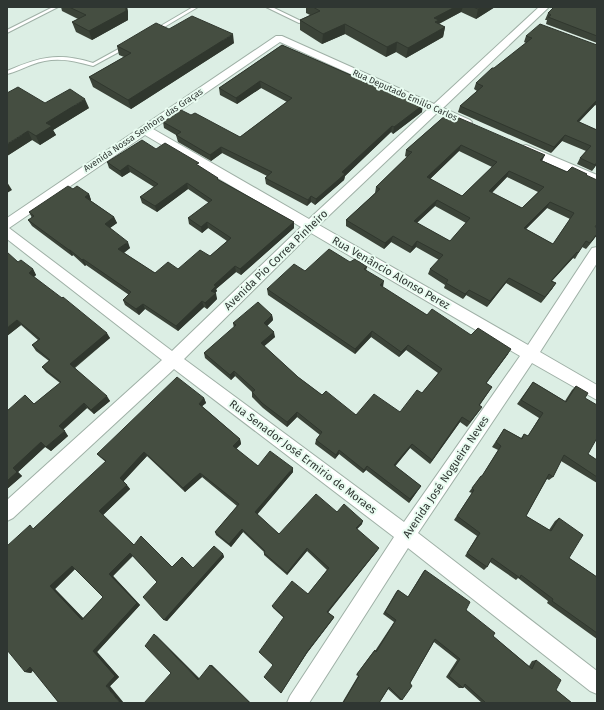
<svg xmlns="http://www.w3.org/2000/svg" width="604" height="710" viewBox="0 0 604 710" font-family="'Fira Sans',sans-serif">
  <style>
    .lines { fill: none; stroke-linecap: round; stroke-linejoin: round }
    .lane-casing { stroke: #9fb0a6; stroke-width: 2 }
    .street-casing { stroke: #9fb0a6; stroke-width: 2 }
    .lane { fill: #fff; fill-rule: evenodd }
    .street { fill: #fff; fill-rule: evenodd }
    .wall { fill: #3b4338; fill-rule: evenodd }
    .shaded-wall { fill: #30372e }
    .building { fill: #454e41; stroke: #30372e; fill-rule: evenodd }
    .labels { text-anchor: middle; dominant-baseline: central; stroke-width: 4; stroke-linejoin: round; paint-order: stroke }
    .far-street-label { font-size: 9px; fill: #2f3632; stroke: #e9fcf1 }
    .street-label { font-size: 11px; fill: #2f3632; stroke: #e9fcf1 }
  </style>
  <rect width="100%" height="100%" fill="#dceee4"/>
  <g class="lines">
    <g class="lane-casing">
      <path id="lane" d="M53,7H58L7,33V30Z
        M193,7H198L156,32L152,31Z
        M266,7H272L303,22L299,23Z
        M124,46L128,47L93,66C70,60 54,56 31,65C23,68 15,72 7,74V71C39,57 58,52 93,63Z"/>
    </g>
    <g class="street-casing">
      <path id="street" d="M539,7H549L443,108L470,120L472,122L470,124H462L437,113L319,225L528,345L592,248L597,247V263L540,352L597,385V400L532,363L418,533L597,671V694L590,691L408,548L309,703H287L290,696L394,537L174,369L13,518L7,521V500L162,360L7,239V218L276,36H282L434,104ZM280,42L428,109L309,219L153,129ZM145,135L301,227L172,351L9,228ZM311,233L520,356L404,522L184,359Z
        M526,145L597,175V184L522,152L520,149L522,146Z"/>
    </g>
    <use href="#lane" class="lane"/>
    <use href="#street" class="street"/>
  </g>
  <path class="wall" d="M61,7H127L128,12V20L92,40L76,32L72,22L78,19L62,11Z
    M306,7H495L476,19L461,12L439,24L445,27L443,37L406,58L396,52L386,57L345,34L322,44L300,30V20L310,15L306,13Z
    M597,7V43L546,24L547,20H545L548,13Z
    M169,29L234,43L131,109L93,87L89,77L124,57L119,55L117,46Z
    M526,36L597,45V106L595,105L579,122L597,130V164L592,171L577,164L580,158L586,151L562,141L551,153L458,112L460,106L477,91L474,89L476,83L526,43L524,42Z
    M282,45L378,87L410,99L422,112L393,134L391,132L345,176L344,180L315,205L311,202L307,206L266,184L265,178L267,176L222,153L211,161L178,142L176,135L164,128L163,122L191,115L240,137L287,102L261,88L237,104L220,95L219,88Z
    M45,103L89,108L53,130L56,135L40,145L32,140L7,156Z
    M447,114L543,161L567,172L587,174L586,176L597,225L595,227L597,235L586,249L582,247L575,259L573,258L552,281L556,283L552,289L541,303L506,283L487,307L466,295L463,299L444,288L445,285L428,274L430,269L439,260L416,247L410,253L391,242L384,249L346,226V220L375,193L376,187L407,157L405,156L406,150ZM459,151L492,167L462,196L430,179ZM507,177L538,192L522,208L492,193ZM435,206L466,223L450,241L417,223ZM547,208L570,219L553,244L526,229Z
    M156,149L199,166L219,180L294,222V228L241,275L236,272L216,289L217,291L215,293L217,299L207,309L204,307L178,331L145,309L139,315L125,305L123,300L129,295L86,265L85,266L73,255L72,256L32,226L28,220L32,218L29,212L73,189L89,194L91,200V201L114,217L117,223L110,228L130,248L124,253L155,273L178,269L210,256L227,241L208,228L202,233L189,224L188,218L209,203L188,189L157,212L142,203L140,197L154,187L130,172L122,177L109,168L107,162Z
    M18,262L33,269L36,275L34,277L110,338L75,368L110,401L94,414L87,408L63,430L68,436L51,451L45,447L18,472L22,476L7,489L34,404L60,383L46,372L42,367L49,361L36,351L32,345L38,340L21,325L7,336Z
    M350,262L367,267L366,271L382,287L427,315L471,335L508,354L486,383L492,387L480,405L479,411L467,427L460,422L430,464L410,448L395,466L421,486L419,489L409,503L366,470L363,473L339,454L335,459L315,444L316,440L320,435L297,417L287,427L263,408L252,397V392L235,376L231,380L205,358L204,353L234,328L233,323L272,315L273,320L267,326L275,337L264,346L298,377L322,395L356,415L400,412L422,393L438,373L406,350L399,357L371,337L355,354L268,295L267,289L305,271Z
    M533,382L565,401L572,390L576,386L585,398L588,454L597,460V483L561,461L553,477L549,480L547,479L526,516L549,530L555,521L559,518L569,558L597,577V639L547,603L548,601L518,578L516,580L490,562L487,567L484,570L465,556L477,536L454,520L472,493L469,492L481,476H482L498,450L492,447L504,429L521,438L524,434L528,436L539,418L517,404Z
    M204,398L206,403L202,406L240,439L241,444L236,449L258,466L293,472L257,514L279,534L337,512L362,524L357,529L377,551L328,612L334,617L333,619L307,653L281,693L273,665L284,618L273,608L272,606L308,594L327,570L307,551L287,575L264,555V552L243,532L231,547L216,535L215,532L237,506L202,477L185,492L147,456L123,481L130,489L103,515L134,545L172,567L193,568L223,554L224,557L167,621L164,620L157,582L133,556L113,576L140,605L97,652L119,677L110,686L59,703L33,670L31,673L25,672L34,528L106,462L101,458L97,454ZM75,569L103,597L83,618L55,589Z
    M425,570L493,636L529,666L532,661L536,660L556,690L572,703H482L463,686V688H459L446,677L457,660L434,642L410,683L402,700H400L388,689L379,703H342L358,676L356,675L373,652L375,650V651L394,622L383,614L396,592L398,590L408,597L423,572Z"/>
  <path class="shaded-wall" d="M126,7H127L128,12V20L92,40L89,31Z
    M455,7H463L461,12L438,24L437,30L434,18Z
    M482,7H495L476,19L478,9Z
    M345,24V34L322,44L323,34Z
    M445,27L443,37L406,58L408,48Z
    M233,34L234,43L131,109L128,100Z
    M397,42L396,52L386,57L387,47Z
    M260,81L261,88L237,104L236,98Z
    M85,99L89,108L53,130L56,135L40,145L36,136L46,123Z
    M597,100L595,105L574,127L577,121Z
    M423,105L422,112L393,134L394,127Z
    M392,126L391,132L345,176L344,180L315,205L316,199L342,172Z
    M28,131L32,140L7,156V144Z
    M565,135L562,141L551,153L554,147Z
    M461,145L459,151L426,183L427,177Z
    M221,147L222,153L211,161L210,155Z
    M545,155L542,161L540,160Z
    M597,162V164L592,171L595,165Z
    M128,165L130,172L122,177L120,171Z
    M509,171L507,177L487,197L489,191Z
    M7,182L12,190L7,193Z
    M187,183L188,189L157,212L155,206Z
    M89,194L91,200L88,203L85,197Z
    M311,196V202L307,206L308,200Z
    M437,200L435,206L412,227L414,221Z
    M550,202L547,208L521,234L524,228Z
    M114,217L117,223L107,230L105,224Z
    M207,222L208,228L202,233L201,227Z
    M294,222V228L241,275L240,269Z
    M597,234V235L586,249L590,243Z
    M393,236L391,242L384,249L385,243Z
    M417,241L416,247L410,253L412,247Z
    M128,242L130,248L120,255L118,249Z
    M69,250H70L73,255L72,256Z
    M577,252L573,258L547,286L551,281Z
    M83,259L86,265L85,266L82,260Z
    M235,266L236,272L216,289L217,291L212,296L211,291L214,285Z
    M33,269L36,275L32,278L29,273Z
    M509,278L506,283L487,307L490,301Z
    M384,281L383,287L379,291L380,285Z
    M556,283L552,289L541,303L545,297Z
    M469,290L466,295L463,299L465,294Z
    M216,293L217,299L207,309L205,303Z
    M202,301L204,307L178,331L176,326Z
    M143,304L145,309L139,315L136,309Z
    M272,315L273,320L264,329V323Z
    M17,320L21,325L7,336V328Z
    M372,331L371,337L355,354V349Z
    M274,332L275,337L261,349V343Z
    M107,333L110,338L73,368L70,364Z
    M408,345L406,350L399,357L401,352Z
    M511,349L508,354L483,388L486,383Z
    M234,371L235,376L231,380L230,375Z
    M107,396L110,401L94,414L91,410Z
    M204,398L206,403L200,408L199,404Z
    M84,403L87,408L62,430L59,426Z
    M482,407L467,427L470,422Z
    M297,412V417L287,427V422Z
    M462,417L460,422L430,464L432,460Z
    M65,431L68,436L51,451L46,447Z
    M240,439L241,444L234,451L233,446Z
    M41,442L45,447L18,472L22,476L7,489V481L13,468Z
    M412,444L410,448L393,469L394,465Z
    M339,450V454L335,459L336,455Z
    M144,452L147,456L123,482L120,478Z
    M367,466L366,470L363,473L364,470Z
    M293,468V472L256,516L255,512Z
    M200,473L202,477L185,492L183,488Z
    M127,485L130,489L103,515L99,511Z
    M421,486L419,489L409,503L410,499Z
    M363,521L362,524L355,531L356,528Z
    M242,529L243,532L231,547L229,544Z
    M307,548V551L287,575V573Z
    M379,548L377,551L327,614V612Z
    M130,553L133,555L113,576L140,605L97,652L119,677L110,686L124,703H120L106,686L93,651L109,574Z
    M223,554L224,557L167,621L164,620Z
    M72,566L76,568L55,589L86,621L82,620L50,586Z
    M334,617L333,619L307,653L281,693L307,652Z
    M154,634L157,636L201,680H198Z
    M210,665H212L251,703H250Z
    M30,667L35,668L31,673L25,672Z"/>
  <path class="building" d="M69,7H126V11L89,31L72,22L86,15Z
    M313,7H455L434,18L439,20L435,22L445,27L408,48L397,42L387,47L345,24L323,34L300,20L320,11Z
    M473,7H482L478,9Z
    M554,7H597V36L548,17L551,15L548,13Z
    M192,16L233,34L128,100L89,77L131,53L117,46L156,23L169,29Z
    M540,24L597,45V100L577,121L597,130V162L595,165L580,158L591,146L565,135L554,147L460,106L483,86L476,83L492,68H494L532,38L526,36Z
    M282,45L378,87L380,84L411,98L409,99L423,105L394,127L392,126L342,172L345,174L316,199L311,196L308,200L265,178L272,172L221,147L210,155L176,135L181,132L163,122L181,110L191,115L195,113L240,137L292,98L260,81L236,98L219,88Z
    M18,87L45,103L70,89L85,99L46,123L52,126L36,136L28,131L7,144V93Z
    M447,114H450L545,155L540,160L567,172L572,167L587,174L586,175L597,180V224L595,227L597,228V234L590,243L586,241L578,253L577,252L551,281L556,283L545,297L509,278L490,301L469,290L465,294L446,283L448,280L430,269L443,255L417,241L412,247L393,236L385,243L346,220L380,189L376,187L412,152L406,150ZM461,145L497,162L462,196L427,177ZM509,171L544,187L522,208L489,191ZM437,200L470,218L450,241L414,221ZM550,202L574,213L553,244L524,228Z
    M142,140L156,149L165,143L199,163L196,164L218,178L217,179L294,222L240,269L235,266L214,285L216,286L211,291L216,293L205,303L202,301L176,326L143,304L136,309L123,300L131,292L83,259L82,260L70,250H69L28,220L34,216L29,212L68,186L73,189L77,186L89,194L85,197L114,217L105,224L128,242L118,249L155,273L168,262L178,269L200,250L210,256L231,238L207,222L201,227L188,218L212,200L187,183L155,206L140,197L158,184L128,165L120,171L107,162Z
    M329,249L350,262L355,259L367,267L364,269L384,281L380,285L427,315L432,309L471,335L478,328L511,349L486,383L492,387L479,405L482,407L470,422L462,417L432,460L412,444L394,465L421,486L410,499L367,466L364,470L339,450L336,455L316,440L322,432L297,412L287,422L262,403L252,392L255,390L234,371L230,375L204,353L236,325L233,323L258,302L272,315L264,323L274,332L261,343L298,377L322,395L326,391L356,415L374,394L400,412L417,390L422,393L442,369L408,345L401,352L372,331L355,349L267,289L294,264L305,271Z
    M7,252L18,262L21,260L33,269L29,273L62,298L63,297L107,333L70,364L107,396L91,410L84,403L59,426L65,431L46,447L41,442L13,468L17,472L7,481V411L25,395L34,404L61,382L42,367L50,360L32,345L40,339L17,320L7,328Z
    M177,377L204,398L199,404L240,439L233,446L258,466L270,451L293,468L255,512L279,534L316,494L337,512L344,504L363,521L356,528L379,548L327,612L334,617L307,652L281,693L264,677L273,665L259,652L284,617L272,606L292,581L308,594L329,568L307,548L287,573L264,553L265,551L242,529L229,544L215,532L239,504L200,473L183,488L144,452L120,478L127,485L99,511L134,545L141,536L172,567L182,557L193,568L214,546L223,554L164,620L143,597L157,582L130,553L109,574L137,603L93,651L115,676L106,686L120,703H59L30,667L25,672L7,650V546L30,525L33,529L106,461L97,454ZM72,566L103,597L82,620L50,586Z
    M533,382L566,402L576,386L588,393L585,398L597,405V438L588,454L597,460V477L564,455L553,477L549,474L526,516L551,531L559,518L583,535L569,558L597,577V633L552,601L553,599L521,575L520,578L492,558L487,567L467,553L480,533L457,516L474,490L472,488L481,476H482L501,446L496,442L504,429L522,439L524,434L528,436L543,413L521,400Z
    M425,570L470,602L466,610L495,633L493,636L532,669L536,660L561,680L556,690L572,703H486L465,684L463,688L449,676L460,659L435,639L410,683L412,686L402,700L389,687L379,703H343L359,676L357,674L375,650L376,652L396,620L385,612L398,590L408,597Z
    M154,634L198,680L210,665L250,703H144L171,673L145,646Z"/>
  <g class="labels">
    <g class="far-street-label">
      <text transform="translate(405 95) rotate(24)">Rua Deputado Emílio Carlos</text>
      <text transform="translate(143 130) rotate(-34)">Avenida Nossa Senhora das Graças</text>
    </g>
    <g class="street-label">
      <text transform="translate(276 260) rotate(-44)">Avenida Pio Correa Pinheiro</text>
      <text transform="translate(391 273) rotate(30)">Rua Venâncio Alonso Perez</text>
      <text transform="translate(303 457) rotate(37)">Rua Senador José Ermirio de Moraes</text>
      <text transform="translate(446 477) rotate(-56)">Avenida José Nogueira Neves</text>
    </g>
  </g>
  <rect width="604" height="710" fill="none" stroke="#2f3632" stroke-width="16"/>
</svg>
